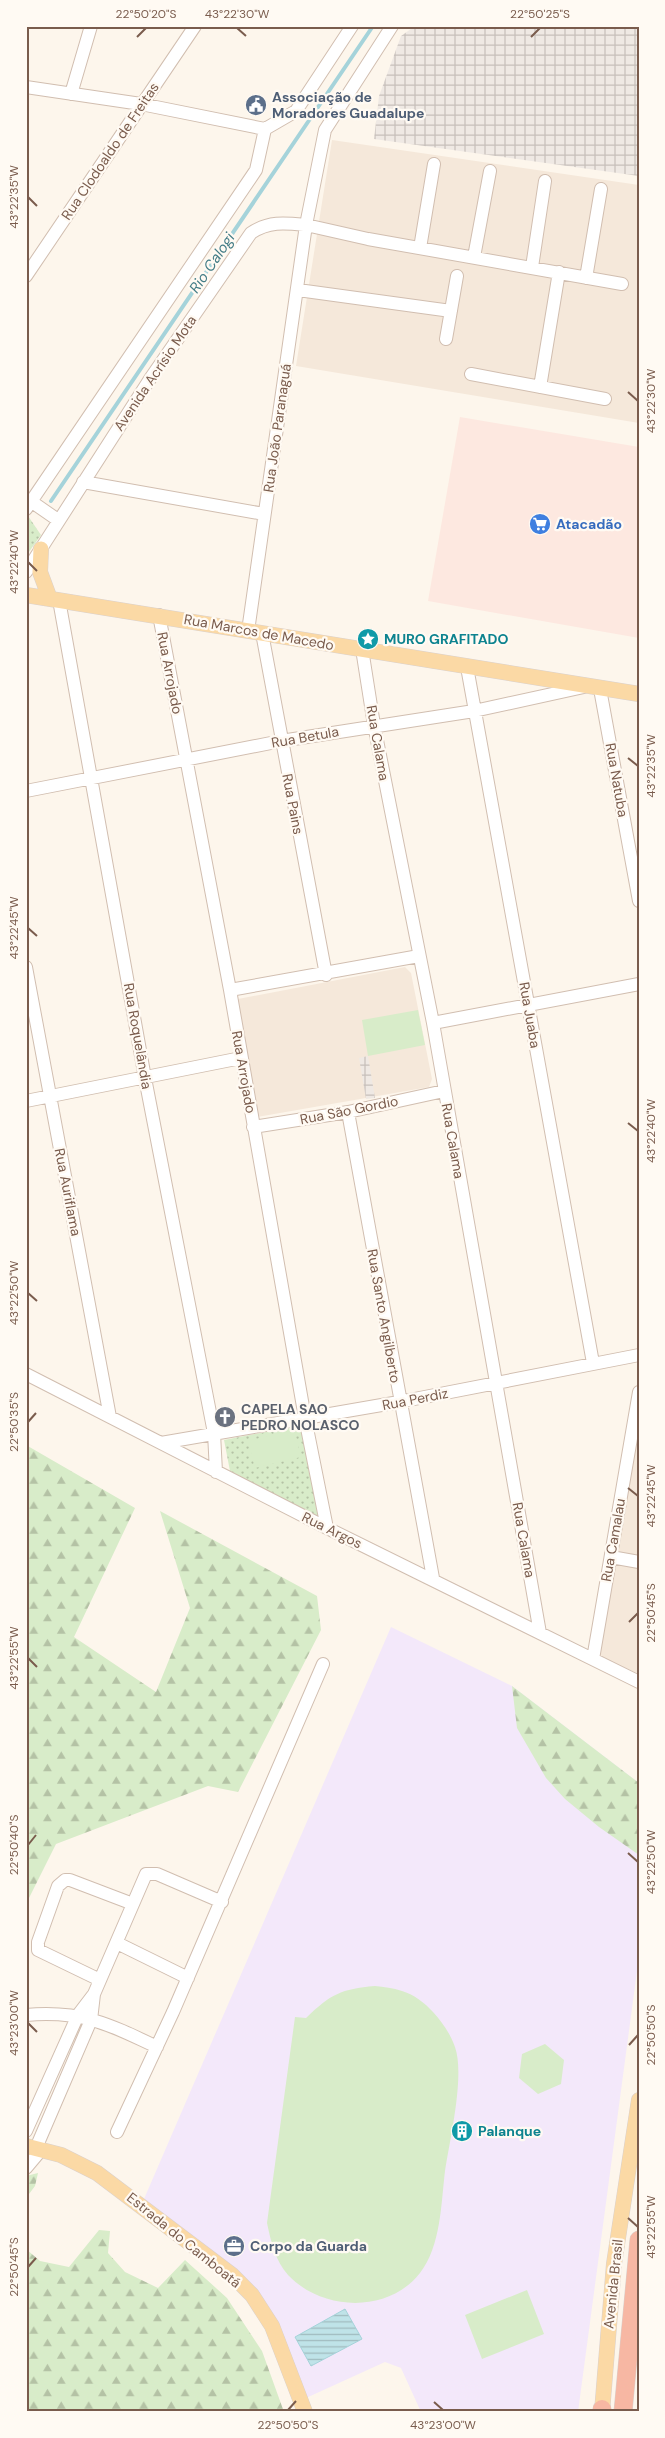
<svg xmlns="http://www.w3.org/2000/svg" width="665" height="2438" viewBox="0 0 665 2438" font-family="'DM Sans',sans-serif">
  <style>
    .residential { fill: #f5e8da }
    .commercial { fill: #fde8e0 }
    .industrial { fill: url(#industrial-grid) }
    .education { fill: #f3e8fa }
    .grass { fill: url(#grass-dots) }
    .forest { fill: url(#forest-firs) }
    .garden { fill: #d8ecc9 }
    .water { fill: url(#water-rules); stroke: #a5d3da }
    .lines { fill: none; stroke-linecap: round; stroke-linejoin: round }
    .stream { stroke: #a5d3da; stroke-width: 4 }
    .minor-casing { stroke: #d1beb0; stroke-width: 14 }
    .major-casing { stroke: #dad1cd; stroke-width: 16 }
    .highway-casing { stroke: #dad1cd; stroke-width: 19 }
    .minor { stroke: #fff; stroke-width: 12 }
    .major { stroke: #fbd9a5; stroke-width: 15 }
    .highway { stroke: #f7b7a3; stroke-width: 18 }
    .ticks { fill: none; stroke: #7a5c4d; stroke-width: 2 }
    .labels { text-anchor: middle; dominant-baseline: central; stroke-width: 4.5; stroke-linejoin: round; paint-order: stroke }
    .service-label { font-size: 14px; font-weight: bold; fill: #4e5e75; stroke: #fffaf3; text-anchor: start }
    .street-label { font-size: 14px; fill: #7a5c4d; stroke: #fffaf3 }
    .shop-label { font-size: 14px; font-weight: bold; fill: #366cbe; stroke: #fffaf3; text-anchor: start }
    .culture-label { font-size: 14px; font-weight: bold; fill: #0d838f; stroke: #fffaf3; text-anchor: start }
    .worship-label { font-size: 14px; font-weight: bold; fill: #5b616d; stroke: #fffaf3; text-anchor: start }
    .water-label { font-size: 15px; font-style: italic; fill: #437c86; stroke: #fffaf3 }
    .neatline { fill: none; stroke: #7a5c4d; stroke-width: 2 }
    .ticks-label { font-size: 12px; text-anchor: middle; fill: #7a5c4d }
  </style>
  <defs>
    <pattern id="industrial-grid" width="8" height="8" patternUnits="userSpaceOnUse" patternTransform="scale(1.25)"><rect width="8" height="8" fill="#efe9e4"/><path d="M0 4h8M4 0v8" fill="none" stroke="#c7c0bb"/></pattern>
    <pattern id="grass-dots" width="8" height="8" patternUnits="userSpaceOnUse" patternTransform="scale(1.25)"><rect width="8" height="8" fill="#d8ecc9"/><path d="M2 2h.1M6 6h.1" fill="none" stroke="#b4c2a5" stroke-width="1.8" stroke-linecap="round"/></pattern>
    <pattern id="forest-firs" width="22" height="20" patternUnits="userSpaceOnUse" patternTransform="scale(1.25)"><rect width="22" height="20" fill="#d8ecc9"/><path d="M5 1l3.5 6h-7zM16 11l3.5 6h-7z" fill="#b4c2a5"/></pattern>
    <pattern id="water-rules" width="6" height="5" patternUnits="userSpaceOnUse" patternTransform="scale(1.25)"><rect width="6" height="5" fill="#bfe3e8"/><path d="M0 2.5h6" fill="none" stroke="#a0bbbe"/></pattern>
  </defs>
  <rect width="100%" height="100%" fill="#fdf6ec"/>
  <path class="residential" d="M332,140L639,185V423L296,366Z
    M405,967L411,973L432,1079L429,1087L257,1117L236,1004L238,999Z
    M639,1411V1674L599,1656Z"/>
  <path class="commercial" d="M460,417L639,447V638L428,601Z"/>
  <path class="industrial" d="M415,26H639V176L374,139L379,96L401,36Z
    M368,1056L375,1098L366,1099L359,1058Z"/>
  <path class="education" d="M391,1627L512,1686L639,1783V1956L578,2412H421L401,2368L385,2362L306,2398L261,2298L144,2199Z"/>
  <path class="grass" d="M26,513L41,535L26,556Z
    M301,1425L326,1523L230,1471L224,1440Z"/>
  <path class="forest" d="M26,1445L135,1508L74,1637L156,1692L190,1608L160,1511L317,1596L321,1630L238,1792L208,1786L56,1844L26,1904Z
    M512,1686L639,1783V1855L599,1827L565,1799L546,1778L517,1728Z
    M38,2173L35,2186L26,2198V2176Z
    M99,2230L110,2231L108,2253L125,2272L158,2288L185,2260L227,2298L262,2351L284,2412H26V2249L40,2261L69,2267Z"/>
  <path class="garden" d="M418,1010L425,1045L368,1056L362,1020Z
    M294,1429L301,1457L255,1468L248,1441Z
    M375,1986C384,1987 393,1988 402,1991C413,1994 425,2003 433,2012C442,2022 450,2033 455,2047C465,2075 450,2139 445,2171C441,2204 441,2246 420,2273C388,2314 322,2311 288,2275C275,2260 271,2242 267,2223L295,2017L306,2018C331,1994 341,1989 375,1986Z
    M545,2044L564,2060L561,2084L538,2094L519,2078L522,2054Z
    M527,2290L544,2334L482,2359L465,2315Z"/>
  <path class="water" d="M345,2309L362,2339L311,2366L295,2337Z"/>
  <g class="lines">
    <path class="stream" d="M51,501L373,26"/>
    <g class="minor-casing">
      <path id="minor" d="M26,87L141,104L265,129
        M71,94L91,26
        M420,248L434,164
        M474,257L490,171
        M532,267L545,181
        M26,276L195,26
        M586,278L601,189
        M298,290L451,311
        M446,339L457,276
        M471,374L605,399
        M540,387L559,272
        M83,482L264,514
        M32,502L58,520
        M26,509L256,170L265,129L296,111L352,26
        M26,572L150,379L251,233C269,221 285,223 306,225L325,130L392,26
        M59,600L145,1078L214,1433L216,1472
        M159,615L230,990L305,1418L327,1528
        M248,631L306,225L368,239L622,284
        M262,633L326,975
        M362,649L374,725L433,1023L540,1633
        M467,667L593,1363
        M600,689L639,901
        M26,791L281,741L474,711L584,687
        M26,967L110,1417
        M230,990L419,956
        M433,1023L639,984
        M26,1101L241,1058
        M348,1112L433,1578
        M253,1127L348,1112L444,1091
        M26,1374L327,1528L639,1682
        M161,1443L399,1402L639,1355
        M611,1557L639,1562
        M593,1659L639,1392
        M117,1943L188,1978
        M100,1980L38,1950V1942L58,1886L65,1880H70L133,1904
        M26,2015C81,2010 109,2024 157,2047
        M26,2131L78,2015L94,1994L146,1874H157L222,1902
        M117,2132L173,2012L323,1664
        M36,2148L91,2020L94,1994
        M26,2168L42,2149"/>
    </g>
    <g class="major-casing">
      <path id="major" d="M41,549L40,572L50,599
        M26,595L639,694
        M26,2146L61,2155L97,2173L232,2275L252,2295L272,2326L305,2412
        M602,2412L614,2264L639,2100"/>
    </g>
    <g class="highway-casing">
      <path id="highway" d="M602,2409V2412
        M623,2412L639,2240"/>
    </g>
    <use href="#minor" class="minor"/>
    <use href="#major" class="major"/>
    <use href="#highway" class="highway"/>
  </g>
  <path class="ticks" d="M237,28L246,36M137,37L146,28M531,37L540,28M28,197L37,206M628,392L638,401M28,562L37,571M628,758L638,766M28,928L37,936M628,1123L638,1131M28,1293L37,1301M28,1422L36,1413M628,1488L638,1496M629,1622L638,1613M28,1658L37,1667M28,1845L36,1835M628,1853L638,1862M28,2023L37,2032M629,2045L638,2035M628,2218L638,2227M28,2267L36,2258M434,2402L443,2410M288,2410L296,2401"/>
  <defs>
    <g id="civic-disc" transform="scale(1.125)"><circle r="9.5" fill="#5c6f8a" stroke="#fffaf3"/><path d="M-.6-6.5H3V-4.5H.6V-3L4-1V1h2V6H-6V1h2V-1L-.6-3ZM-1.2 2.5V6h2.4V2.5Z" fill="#fff"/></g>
    <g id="supermarket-disc" transform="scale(1.125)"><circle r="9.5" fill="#3f7fe0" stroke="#fffaf3"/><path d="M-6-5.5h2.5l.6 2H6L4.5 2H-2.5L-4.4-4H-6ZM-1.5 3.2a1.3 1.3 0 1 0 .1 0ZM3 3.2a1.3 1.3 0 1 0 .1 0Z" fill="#fff"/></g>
    <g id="sight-disc" transform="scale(1.125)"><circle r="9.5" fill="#0f9aa8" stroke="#fffaf3"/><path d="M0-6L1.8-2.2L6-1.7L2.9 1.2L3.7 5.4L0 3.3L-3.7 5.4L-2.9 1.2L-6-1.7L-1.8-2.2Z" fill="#fff"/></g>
    <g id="church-disc" transform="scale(1.125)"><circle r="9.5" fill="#6b7280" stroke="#fffaf3"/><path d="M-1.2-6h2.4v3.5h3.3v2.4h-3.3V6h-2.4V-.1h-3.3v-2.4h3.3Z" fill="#fff"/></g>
    <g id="building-disc" transform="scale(1.125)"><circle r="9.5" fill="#0f9aa8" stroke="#fffaf3"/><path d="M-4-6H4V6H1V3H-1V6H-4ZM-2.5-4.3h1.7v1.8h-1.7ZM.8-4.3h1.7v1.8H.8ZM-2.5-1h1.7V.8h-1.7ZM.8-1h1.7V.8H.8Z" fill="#fff"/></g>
    <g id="office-disc" transform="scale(1.125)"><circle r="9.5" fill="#5c6f8a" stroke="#fffaf3"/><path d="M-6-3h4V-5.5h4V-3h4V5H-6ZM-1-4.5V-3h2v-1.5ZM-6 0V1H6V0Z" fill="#fff"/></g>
  </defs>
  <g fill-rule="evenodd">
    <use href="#civic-disc" x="256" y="105"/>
    <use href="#supermarket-disc" x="540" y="524"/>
    <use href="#sight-disc" x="368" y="639"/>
    <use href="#church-disc" x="225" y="1417"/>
    <use href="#building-disc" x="462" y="2131"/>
    <use href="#office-disc" x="234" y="2246"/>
  </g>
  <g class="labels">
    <g class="service-label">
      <text x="272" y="97">Associação de<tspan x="272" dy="16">Moradores Guadalupe</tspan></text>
      <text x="250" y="2246">Corpo da Guarda</text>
    </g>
    <g class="street-label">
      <text transform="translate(110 151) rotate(-56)">Rua Clodoaldo de Freitas</text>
      <text transform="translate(155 373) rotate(-56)">Avenida Acrísio Mota</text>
      <text transform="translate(277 428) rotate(-82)">Rua João Paranaguá</text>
      <text transform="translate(259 632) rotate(10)">Rua Marcos de Macedo</text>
      <text transform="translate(170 673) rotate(79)">Rua Arrojado</text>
      <text transform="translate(305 737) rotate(-10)">Rua Betula</text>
      <text transform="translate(378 743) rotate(80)">Rua Calama</text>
      <text transform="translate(617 780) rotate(80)">Rua Natuba</text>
      <text transform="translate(293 804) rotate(79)">Rua Pains</text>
      <text transform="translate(530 1015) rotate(80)">Rua Juaba</text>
      <text transform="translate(138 1036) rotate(80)">Rua Roquelândia</text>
      <text transform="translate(244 1072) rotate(80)">Rua Arrojado</text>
      <text transform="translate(349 1110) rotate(-11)">Rua São Gordio</text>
      <text transform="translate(453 1141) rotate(80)">Rua Calama</text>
      <text transform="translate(68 1192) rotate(79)">Rua Auriflama</text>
      <text transform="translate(384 1316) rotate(80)">Rua Santo Angilberto</text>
      <text transform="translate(415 1399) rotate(-11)">Rua Perdiz</text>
      <text transform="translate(332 1530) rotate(26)">Rua Argos</text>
      <text transform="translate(524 1540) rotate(80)">Rua Calama</text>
      <text transform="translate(613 1540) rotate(-80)">Rua Camalau</text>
      <text transform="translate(184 2240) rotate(39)">Estrada do Camboatá</text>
      <text transform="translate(613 2284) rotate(-84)">Avenida Brasil</text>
    </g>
    <g class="shop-label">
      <text x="556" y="524">Atacadão</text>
    </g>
    <g class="culture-label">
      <text x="384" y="639">MURO GRAFITADO</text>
      <text x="478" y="2131">Palanque</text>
    </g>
    <g class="worship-label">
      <text x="241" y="1409">CAPELA SAO<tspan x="241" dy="16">PEDRO NOLASCO</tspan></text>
    </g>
    <g class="water-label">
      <text transform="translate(212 263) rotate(-56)">Rio Calogi</text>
    </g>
  </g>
  <rect width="665" height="2438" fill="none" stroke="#fffaf3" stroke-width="55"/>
  <rect x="28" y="28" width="610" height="2382" class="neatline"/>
  <g class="ticks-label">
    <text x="146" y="18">22°50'20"S</text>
    <text x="237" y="18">43°22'30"W</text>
    <text x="540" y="18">22°50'25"S</text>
    <text transform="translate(14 197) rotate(-90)" y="4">43°22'35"W</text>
    <text transform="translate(651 401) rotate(-90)" y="4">43°22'30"W</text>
    <text transform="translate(14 562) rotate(-90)" y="4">43°22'40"W</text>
    <text transform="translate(651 766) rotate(-90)" y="4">43°22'35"W</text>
    <text transform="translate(14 928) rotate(-90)" y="4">43°22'45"W</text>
    <text transform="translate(651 1131) rotate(-90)" y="4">43°22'40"W</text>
    <text transform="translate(14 1293) rotate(-90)" y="4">43°22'50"W</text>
    <text transform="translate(14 1422) rotate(-90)" y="4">22°50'35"S</text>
    <text transform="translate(651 1496) rotate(-90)" y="4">43°22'45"W</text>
    <text transform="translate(651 1613) rotate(-90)" y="4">22°50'45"S</text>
    <text transform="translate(14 1658) rotate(-90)" y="4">43°22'55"W</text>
    <text transform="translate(14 1845) rotate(-90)" y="4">22°50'40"S</text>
    <text transform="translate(651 1862) rotate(-90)" y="4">43°22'50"W</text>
    <text transform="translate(14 2023) rotate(-90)" y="4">43°23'00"W</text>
    <text transform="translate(651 2035) rotate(-90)" y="4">22°50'50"S</text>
    <text transform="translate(651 2227) rotate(-90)" y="4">43°22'55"W</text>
    <text transform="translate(14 2267) rotate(-90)" y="4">22°50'45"S</text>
    <text x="288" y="2429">22°50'50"S</text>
    <text x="443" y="2429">43°23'00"W</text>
  </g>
</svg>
